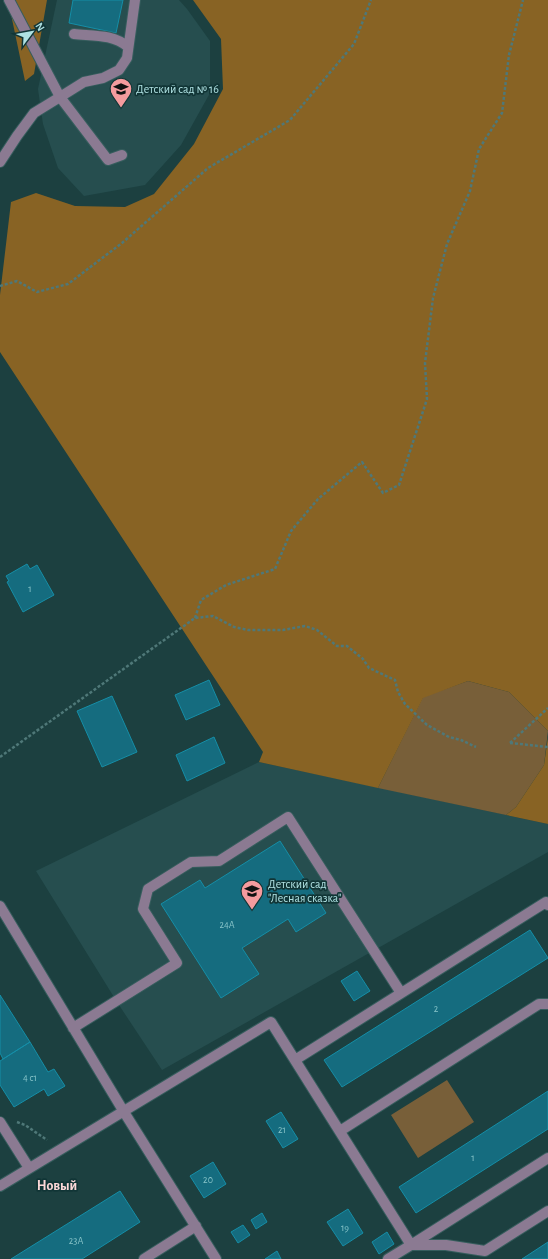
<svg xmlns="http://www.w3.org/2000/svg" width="548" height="1259" viewBox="0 0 548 1259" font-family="'Alegreya Sans',sans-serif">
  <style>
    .built { fill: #264e4f }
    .green { fill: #785f39 }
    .forest { fill: #886324 }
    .building { fill: #156c7f; stroke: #158ea7 }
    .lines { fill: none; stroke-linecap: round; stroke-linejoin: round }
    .minor-casing { stroke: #365d5d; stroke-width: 12 }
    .path { stroke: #4f7878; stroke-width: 2.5; stroke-dasharray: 3 2; stroke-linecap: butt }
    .minor { stroke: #8b7a92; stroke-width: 10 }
    .labels { text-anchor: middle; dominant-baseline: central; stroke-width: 3.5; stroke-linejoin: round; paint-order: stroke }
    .number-label { font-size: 10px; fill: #88c4c9 }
    .poi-label { font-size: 12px; fill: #afe1e2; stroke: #113536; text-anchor: start }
    .quarter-label { font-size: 14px; font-weight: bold; fill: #fcd8d8; stroke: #113536 }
  </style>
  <rect width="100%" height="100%" fill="#1c4040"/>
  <path class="built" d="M57,0H179L187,9L210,41V93L181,145L145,185L84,196L58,168L43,124L38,89Z
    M259,762L548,824V852L162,1070L117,1002L36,871Z"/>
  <path class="green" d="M468,681L509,692L548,731L544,765L516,807L506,815L378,788L423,697Z
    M447,1080L474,1122L418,1158L391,1115Z"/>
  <path class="forest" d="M8,0H47L34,74L25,81Z
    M193,0H548V731L509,692L468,681L423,698L378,788L259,762L263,752L0,352V295L11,202L36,193L75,206L125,207L154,194L194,144L223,89L221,39Z
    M548,737V824L506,815L516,807L544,765Z"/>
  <path class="building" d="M73,0H123L116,33L69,23Z
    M27,564L30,569L37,565L54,595L23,612L7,582L9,581L6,576Z
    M209,680L220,705L186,720L175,695Z
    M112,696L137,752L102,767L77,711Z
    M214,737L225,763L187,781L176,755Z
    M280,841L326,913L296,932L288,919L242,948L259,974L221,998L161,904L200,880L205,888Z
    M530,930L548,958L342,1087L324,1060Z
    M357,971L370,991L354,1001L341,981Z
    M0,995L30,1042L3,1059L0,1053Z
    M30,1042L48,1072L54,1069L65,1086L48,1096L44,1089L14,1107L0,1085V1061Z
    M548,1091V1129L416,1213L399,1187Z
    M281,1112L298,1139L283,1148L266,1121Z
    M213,1162L226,1184L204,1198L190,1176Z
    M120,1191L140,1222L82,1259H11Z
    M348,1209L363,1233L343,1246L327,1222Z
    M262,1213L267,1222L256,1229L251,1220Z
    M243,1225L250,1235L238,1243L231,1232Z
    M387,1232L394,1244L379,1254L372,1242Z
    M548,1242V1259H522Z
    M277,1251L281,1259H265Z"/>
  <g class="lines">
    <g class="minor-casing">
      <path id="minor" d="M74,34C93,36 113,34 128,47
        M122,155L108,160L60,97L84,82L103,78L119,70L127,58L135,0
        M0,162L17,136L34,113L60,97L9,0
        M0,906L124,1112L216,1259
        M73,1028L177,963L143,909L148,889L191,862L219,861L288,817L401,993
        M295,1060L546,902L548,905
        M0,1122L29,1168
        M340,1131L539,1004H548
        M0,1186L271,1022L411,1245L548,1158
        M144,1259L196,1226
        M388,1259L411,1245H446L485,1251L548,1211"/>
    </g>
    <path class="path" d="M0,286L17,281L37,292L68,284L122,243L208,168L290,120L354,44L371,0
      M195,618L201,600L226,585L275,569L291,531L318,499L362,462L383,493L399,485L427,399L425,363L433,298L447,244L470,191L479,149L502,113L509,55L523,0
      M510,743L548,708
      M510,743L548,747
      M0,757L195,618L213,616L234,627L248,630H283L305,626L317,630L337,646H347L363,659L369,668L395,680L398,692L405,704L427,725L449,737L461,740L476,747
      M17,1122L25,1125L47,1140"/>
    <use href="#minor" class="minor"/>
  </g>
  <defs>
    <g id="school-pin" transform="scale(1.15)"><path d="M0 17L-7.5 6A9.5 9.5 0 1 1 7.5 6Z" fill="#f59b9e" stroke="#113536"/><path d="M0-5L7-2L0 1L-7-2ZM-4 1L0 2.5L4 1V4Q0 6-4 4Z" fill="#111"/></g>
  </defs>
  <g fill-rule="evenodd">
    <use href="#school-pin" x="121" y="89"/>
    <use href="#school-pin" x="252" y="891"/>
  </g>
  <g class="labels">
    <g class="number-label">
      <text x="30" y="589">1</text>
      <text x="227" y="925">24А</text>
      <text x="436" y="1009">2</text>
      <text x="30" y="1078">4 с1</text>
      <text x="282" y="1130">21</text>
      <text x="473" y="1158">1</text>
      <text x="208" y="1180">20</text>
      <text x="345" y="1228">19</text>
      <text x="76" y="1241">23А</text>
    </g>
    <g class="poi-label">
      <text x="136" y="89">Детский сад № 16</text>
      <text x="268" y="884">Детский сад<tspan x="268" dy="14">"Лесная сказка"</tspan></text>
    </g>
    <g class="quarter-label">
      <text x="57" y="1186">Новый</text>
    </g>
  </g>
  <g transform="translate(32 32) rotate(58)" stroke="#113536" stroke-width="3" paint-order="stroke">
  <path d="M0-3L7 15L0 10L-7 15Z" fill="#afe1e2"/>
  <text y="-6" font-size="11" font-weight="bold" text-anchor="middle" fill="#afe1e2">N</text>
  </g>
</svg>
